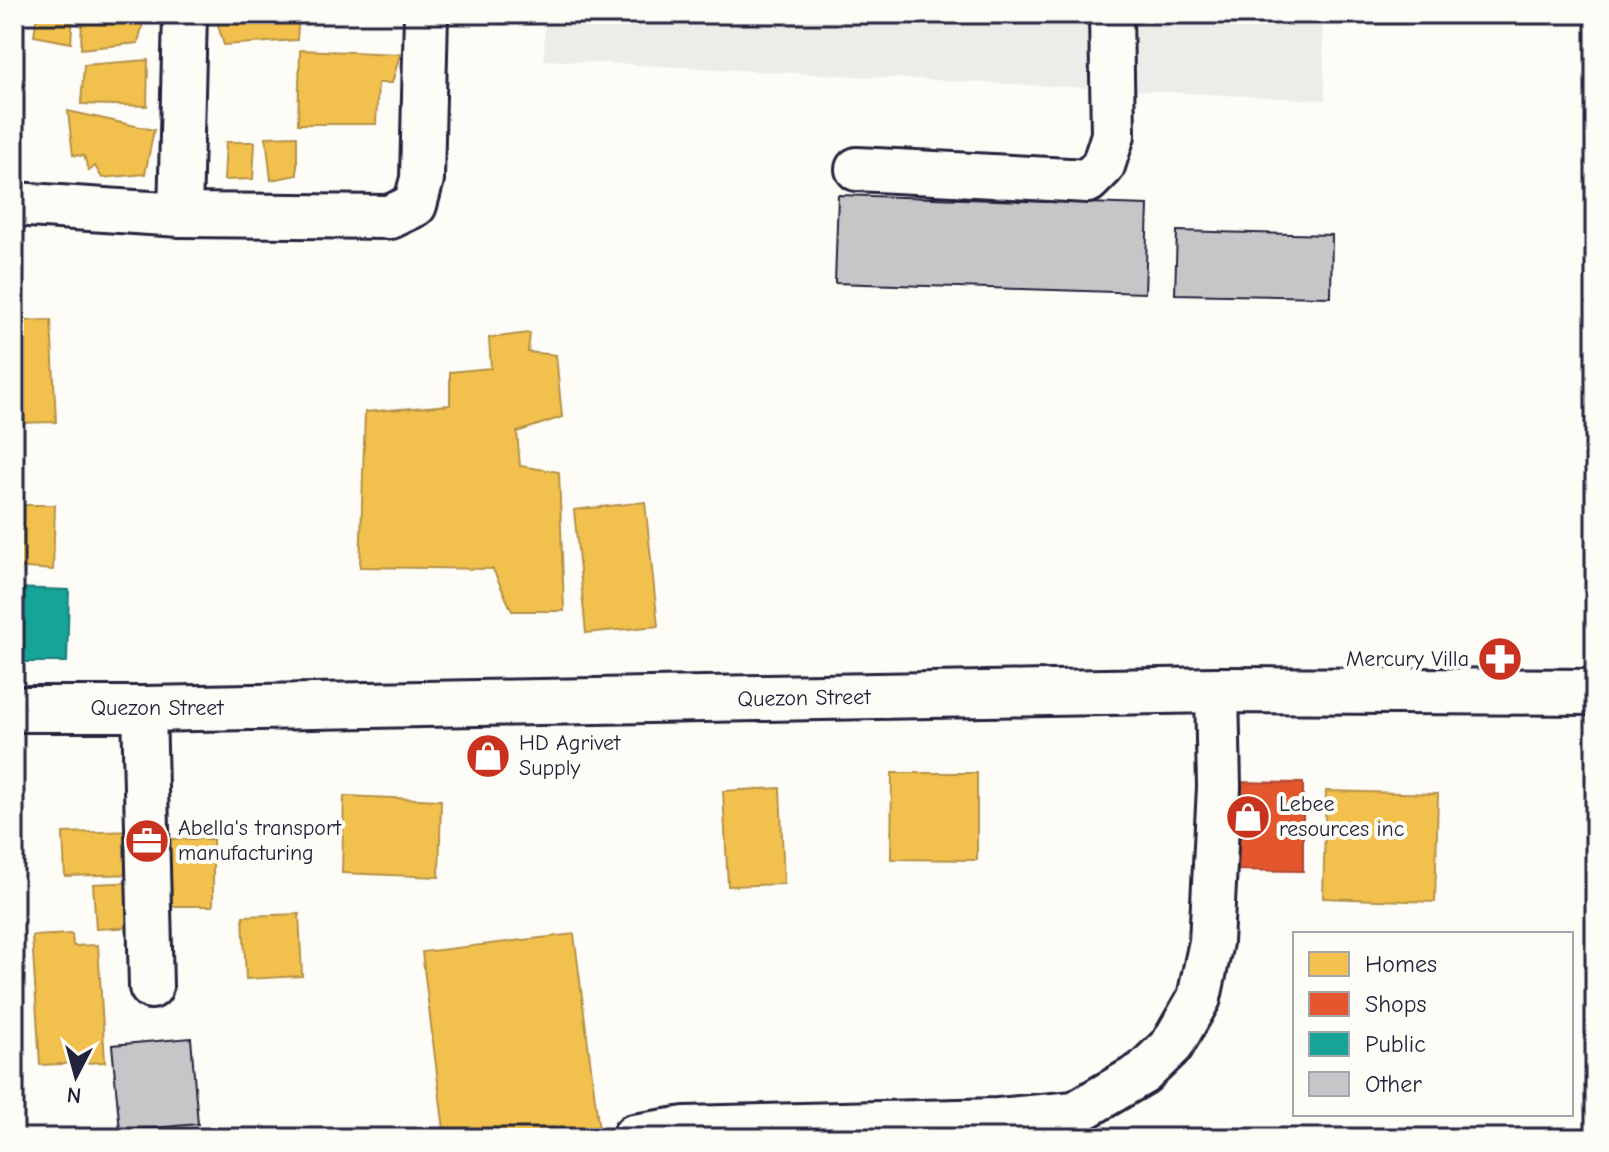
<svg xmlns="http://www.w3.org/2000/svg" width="1609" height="1152" viewBox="0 0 1609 1152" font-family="'Comic Neue',sans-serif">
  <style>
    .built { fill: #ecece9 }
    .homes { fill: #f2c14e; stroke: #b49148; stroke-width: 2 }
    .shops { fill: #e4572e; stroke: #aa4732; stroke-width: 2 }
    .public { fill: #17a398; stroke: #1a7c7c; stroke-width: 2 }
    .building { fill: #c6c6c8; stroke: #22223b; stroke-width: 2 }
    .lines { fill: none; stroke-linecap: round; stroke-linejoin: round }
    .minor-casing { stroke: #22223b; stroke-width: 48 }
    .major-casing { stroke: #22223b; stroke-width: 50 }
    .minor { stroke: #fdfcf7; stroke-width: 42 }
    .major { stroke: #fdfcf7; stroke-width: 44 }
    .labels { text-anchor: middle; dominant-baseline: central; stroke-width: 8; stroke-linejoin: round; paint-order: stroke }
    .poi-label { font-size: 22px; fill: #22223b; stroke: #fdfcf7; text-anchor: start }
    .street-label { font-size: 22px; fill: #22223b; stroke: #fdfcf7 }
  </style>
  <rect width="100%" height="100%" fill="#fdfcf7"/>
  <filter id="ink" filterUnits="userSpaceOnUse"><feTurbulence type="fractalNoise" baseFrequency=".0125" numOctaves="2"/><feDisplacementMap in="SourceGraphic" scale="16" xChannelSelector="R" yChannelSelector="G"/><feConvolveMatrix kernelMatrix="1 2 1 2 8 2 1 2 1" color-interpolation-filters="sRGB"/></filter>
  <g filter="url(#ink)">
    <path class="built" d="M545,14H1322L1325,100L544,60Z"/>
    <path class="homes" d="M37,14H73L71,43L34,36Z
      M82,14H145L138,43L81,49Z
      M299,14L297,40L224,45L215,15Z
      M300,50L400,54L392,83H378L376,124H298Z
      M148,60L147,106L81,104L84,65Z
      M68,111L154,130L145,174L102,178L95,166L89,171L84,156L73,155Z
      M297,136V175L271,180L266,137Z
      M226,142H255L253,179L224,180Z
      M51,320L56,422L14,423V321Z
      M530,333L528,352L556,355L562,417L517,432L520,466L559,472L564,611H512L493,569L360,567L365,412L450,405V372L491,368L489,338Z
      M645,502L658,626L586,633L574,510Z
      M14,505H55L53,570L14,567Z
      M892,773H977V860L891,859Z
      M780,788L784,884L728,886L723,791Z
      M1326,791L1438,794L1435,902L1323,898Z
      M344,796L441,800L439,877L342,873Z
      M136,831L138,874L65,876L63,833Z
      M161,839H213V906H161Z
      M137,882L139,927L96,929L93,884Z
      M299,914L302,976L246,979L243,916Z
      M72,934L73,946L98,945L105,1062L40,1065L32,936Z
      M574,934L600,1138H445L422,952Z"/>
    <path class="shops" d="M1230,782L1303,783V871L1229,870Z"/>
    <path class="public" d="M14,588L69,590L67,662H14Z"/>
    <path class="building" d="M838,195L1148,205L1145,293L835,283Z
      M1177,231L1332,235L1331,297L1175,294Z
      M191,1038L198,1124L120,1131L112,1045Z"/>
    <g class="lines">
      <g class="minor-casing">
        <path id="minor" d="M857,169L1088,181L1103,166L1113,135L1111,14
          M14,204L180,215L390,217L415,205L422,179L426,14
          M180,215L185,14
          M144,709L151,987
          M634,1136L685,1128L998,1120L1075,1113L1143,1073L1172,1045L1199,998L1211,942L1219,787L1217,690"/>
      </g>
      <g class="major-casing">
        <path id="major" d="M14,709H144L1217,690L1595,692"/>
      </g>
      <use href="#minor" class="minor"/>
      <use href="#major" class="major"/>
    </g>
  </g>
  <defs>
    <g id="pharmacy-disc" transform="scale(2.3)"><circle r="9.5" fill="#c8321e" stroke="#fdfcf7"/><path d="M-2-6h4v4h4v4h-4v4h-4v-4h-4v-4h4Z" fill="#fff"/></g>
    <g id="shop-disc" transform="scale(2.3)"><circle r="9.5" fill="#c8321e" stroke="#fdfcf7"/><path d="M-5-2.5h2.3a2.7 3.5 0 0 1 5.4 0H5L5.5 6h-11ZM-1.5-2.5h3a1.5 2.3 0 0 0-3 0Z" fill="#fff"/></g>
    <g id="office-disc" transform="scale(2.3)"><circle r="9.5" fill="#c8321e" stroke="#fdfcf7"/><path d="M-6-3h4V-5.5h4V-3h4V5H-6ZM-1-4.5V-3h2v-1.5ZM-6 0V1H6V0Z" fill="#fff"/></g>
  </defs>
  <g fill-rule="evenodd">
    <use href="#pharmacy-disc" x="1500" y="659"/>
    <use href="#shop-disc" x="488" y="756"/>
    <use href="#shop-disc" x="1248" y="817"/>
    <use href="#office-disc" x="147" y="841"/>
  </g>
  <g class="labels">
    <g class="poi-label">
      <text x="1469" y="659" text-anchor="end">Mercury Villa</text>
      <text x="519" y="743">HD Agrivet<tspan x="519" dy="25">Supply</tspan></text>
      <text x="1279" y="804">Lebee<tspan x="1279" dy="25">resources inc</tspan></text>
      <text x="178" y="828">Abella's transport<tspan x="178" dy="25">manufacturing</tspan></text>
    </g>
    <g class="street-label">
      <text transform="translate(804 698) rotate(-1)">Quezon Street</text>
      <text x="157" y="708">Quezon Street</text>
    </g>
  </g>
  <rect width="1609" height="1152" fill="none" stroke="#fdfcf7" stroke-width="48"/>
  <rect x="24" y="24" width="1561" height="1104" fill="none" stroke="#22223b" stroke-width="3" filter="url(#ink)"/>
  <rect x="1293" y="932" width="280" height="184" fill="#fdfcf7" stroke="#a5a5ac" stroke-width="2"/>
  <rect x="1309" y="952" width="40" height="24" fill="#f2c14e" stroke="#a5a5ac" stroke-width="2"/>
  <text x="1365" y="972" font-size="24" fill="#22223b">Homes</text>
  <rect x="1309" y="992" width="40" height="24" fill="#e4572e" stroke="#a5a5ac" stroke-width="2"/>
  <text x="1365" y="1012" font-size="24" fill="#22223b">Shops</text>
  <rect x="1309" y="1032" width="40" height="24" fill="#17a398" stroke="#a5a5ac" stroke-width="2"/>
  <text x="1365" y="1052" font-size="24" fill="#22223b">Public</text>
  <rect x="1309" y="1072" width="40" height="24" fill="#c6c6c8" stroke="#a5a5ac" stroke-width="2"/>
  <text x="1365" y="1092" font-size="24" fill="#22223b">Other</text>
  <g transform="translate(76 1076) rotate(186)" stroke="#fdfcf7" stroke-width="6" paint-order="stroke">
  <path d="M0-6L14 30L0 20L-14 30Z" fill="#22223b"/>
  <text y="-12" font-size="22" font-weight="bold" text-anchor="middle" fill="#22223b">N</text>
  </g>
</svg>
